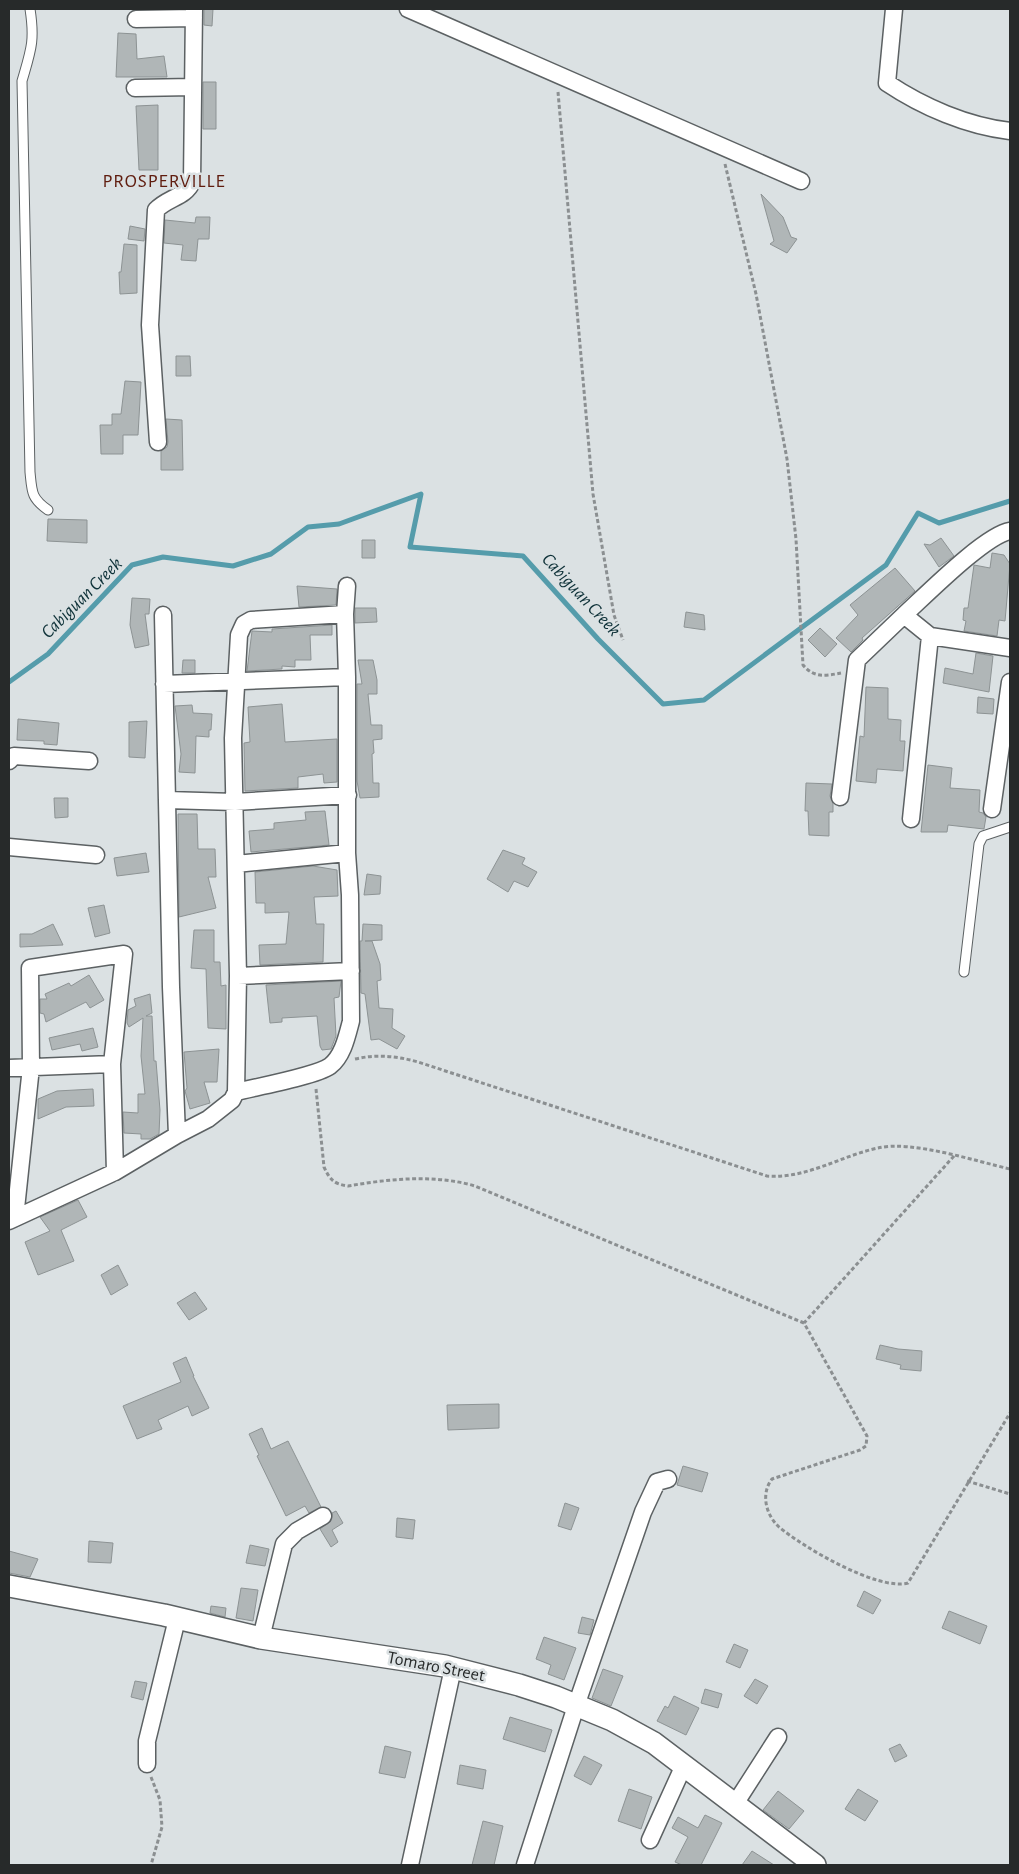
<svg xmlns="http://www.w3.org/2000/svg" width="1019" height="1874" viewBox="0 0 1019 1874" font-family="'Alegreya Sans',sans-serif">
  <style>
    .lines { fill: none; stroke-linecap: round; stroke-linejoin: round }
    .stream { stroke: #559cab; stroke-width: 5 }
    .building { fill: #b0b6b7; stroke: #8d9394 }
    .service-casing { stroke: #5c6163; stroke-width: 11 }
    .minor-casing { stroke: #5c6163; stroke-width: 19 }
    .tertiary-casing { stroke: #5c6163; stroke-width: 24 }
    .path { stroke: #8b8f91; stroke-width: 3; stroke-dasharray: 4 2.5; stroke-linecap: butt }
    .service { stroke: #fff; stroke-width: 9 }
    .minor { stroke: #fff; stroke-width: 16 }
    .tertiary { stroke: #fff; stroke-width: 21 }
    .labels { text-anchor: middle; dominant-baseline: central; stroke-width: 5; stroke-linejoin: round; paint-order: stroke }
    .street-label { font-size: 18px; fill: #272a2a; stroke: #dbe1e3 }
    .neighbourhood-label { font-size: 19px; letter-spacing: 1px; fill: #5f1c0e; stroke: #dbe1e3 }
    .water-label { font-size: 19px; font-style: italic; fill: #0f3239; stroke: #dbe1e3 }
  </style>
  <rect width="100%" height="100%" fill="#dbe1e3"/>
  <g class="lines">
    <path class="stream" d="M9,682L48,654L132,565L163,557L233,566L271,554L308,527L339,524L421,494L410,547L523,556L598,639L663,704L704,700L886,565L918,513L939,523L1010,501"/>
  </g>
  <path class="building" d="M204,9H213L212,26L204,25Z
    M118,33L136,34L137,59L164,56L167,77H116Z
    M203,82H216V129H203Z
    M158,105V170H139L136,106Z
    M761,194L783,217L791,237L797,239L787,253L770,244L774,241Z
    M196,217H210L209,239H198L196,261L181,260L183,245L164,243L165,220L195,223Z
    M130,226L145,229L144,241L128,239Z
    M124,244L137,245V293L120,294L119,272H121Z
    M176,356H190L191,376H176Z
    M125,381L141,382L138,435H123V454H101L100,425H112V414H121Z
    M166,419L182,420L183,470H161V451L167,447L168,442Z
    M48,519L87,520V543L47,541Z
    M941,538L954,556L939,567L924,544L930,545Z
    M362,540H375V558H362Z
    M992,553L1004,555L1010,564L1005,621L999,620L997,636L964,631L966,621L963,620L964,608H968L974,565L990,568Z
    M895,568L915,591L862,638L863,640L851,652L836,638L858,615L850,605Z
    M297,586L337,589L336,605L299,607Z
    M132,598L150,599L149,614H145L149,645L135,648L130,625Z
    M355,608H376L377,622L355,623Z
    M686,612L704,615L705,630L684,627Z
    M332,625V635H310L311,660H295V667L282,666V669L247,671L252,631L272,632V629Z
    M820,628L837,644L825,657L808,640Z
    M976,653L993,656L989,692L943,683L945,668L973,674Z
    M183,660H195V673H182Z
    M358,660H373L377,680V694H368L371,725H382V739L373,740L374,753L372,754L373,783H379V797L360,798L357,781V684H362Z
    M866,687L888,688V719L901,720L900,741H905L903,771L877,769L876,783L856,781L860,736L864,737Z
    M978,697L994,699L993,714L977,713Z
    M282,704L285,742L337,739V782L324,783L323,774L298,777V788L245,791L244,743L250,742L248,707Z
    M192,705L193,713L212,714L211,730H209V737L196,736L195,773L179,772L181,754L175,706Z
    M18,719L59,723L57,745L44,744V741L17,740Z
    M147,721L145,758L129,757V722Z
    M928,765L952,768L950,788L980,790L979,812L983,813L986,817L984,829L948,825L947,832H921Z
    M806,783L832,784L830,796L833,804V812H829V836L809,835L808,811H805Z
    M54,798H68V817L55,818Z
    M325,811L329,845L251,852L249,831L274,829V823L306,820L305,812Z
    M178,814H197L198,849H215L216,877H208L216,908L179,917Z
    M503,850L525,858L522,864L537,872L528,887L514,881L508,892L487,879Z
    M146,853L149,872L117,876L114,858Z
    M313,866L337,870L338,896L314,897L316,924H324L323,962L260,965L259,945L286,944L289,912L265,913V903H256L255,872Z
    M367,874L381,876L380,894L364,895Z
    M104,905L110,933L95,937L88,908Z
    M53,924L63,945L20,947V934H32Z
    M363,924L382,925V940L365,941H372L380,964L381,980L377,981L379,1008L393,1009L392,1028L405,1036L397,1049L379,1039L371,1040L365,994L361,993L360,941H362Z
    M194,930H214V962H220L221,986L226,985V1029L208,1028L206,969L191,968Z
    M89,975L104,1000L90,1008L86,1002L46,1022L44,1014L40,1013V999H47L45,994L69,983L71,986Z
    M341,981L339,997L334,998L336,1036L331,1049L322,1050L320,1046L317,1016L282,1018V1022L270,1023L266,985Z
    M150,994L152,1013L146,1016H152L154,1061H156L160,1110L159,1134L150,1139H141V1134L124,1133L123,1112L138,1113V1094H145L141,1056L143,1018L129,1027L127,1023L128,1010L136,1006L134,999Z
    M93,1028L98,1047L82,1051L80,1044L52,1050L49,1038Z
    M219,1049L217,1082H204L210,1103L190,1109L185,1091L187,1088L184,1052Z
    M93,1089L94,1106L66,1107L38,1119V1099L57,1091Z
    M78,1200L87,1217L61,1230L74,1261L38,1275L25,1242L50,1231L40,1217Z
    M118,1265L128,1285L111,1295L101,1275Z
    M195,1292L207,1309L189,1320L177,1303Z
    M880,1345L898,1349L922,1351L921,1371L900,1369L901,1365L876,1359Z
    M186,1357L194,1376H193L209,1408L192,1416L188,1406L158,1420L162,1429L137,1439L123,1406L181,1382L173,1363Z
    M499,1404V1428L448,1430L447,1405Z
    M262,1428L271,1449L288,1441L321,1507L309,1513L305,1506L286,1516L257,1456L259,1455L249,1434Z
    M683,1466L708,1473L702,1492L677,1485Z
    M565,1503L579,1508L571,1530L558,1526Z
    M336,1511L343,1523L332,1530L338,1542L331,1547L320,1529L331,1521L332,1513Z
    M397,1518L415,1520L413,1539L396,1537Z
    M89,1541L113,1543L111,1563L88,1562Z
    M250,1545L269,1549L265,1566L246,1563Z
    M9,1551L38,1559L30,1577L9,1573Z
    M241,1588L258,1590L253,1621L236,1618Z
    M864,1591L881,1600L873,1614L857,1606Z
    M211,1606L226,1608L225,1617L210,1613Z
    M949,1611L987,1626L980,1644L942,1628Z
    M582,1617L594,1620L590,1635L578,1633Z
    M544,1637L576,1648L564,1680L548,1674L551,1665L536,1659Z
    M734,1644L748,1650L740,1668L726,1662Z
    M603,1669L623,1676L611,1706L592,1698Z
    M755,1679L768,1686L757,1704L744,1696Z
    M135,1681L147,1683L143,1700L131,1697Z
    M705,1689L722,1694L718,1708L701,1703Z
    M674,1696L699,1708L686,1735L657,1721L665,1706L668,1708Z
    M510,1717L552,1730L545,1752L503,1739Z
    M900,1744L907,1756L895,1762L889,1749Z
    M385,1746L411,1752L405,1778L379,1773Z
    M584,1756L602,1765L591,1785L574,1776Z
    M460,1765L486,1770L483,1789L457,1784Z
    M629,1789L652,1797L641,1829L618,1821Z
    M858,1789L878,1801L865,1821L845,1809Z
    M778,1791L804,1811L789,1829L763,1810Z
    M705,1815L722,1823L701,1865H682L675,1862L688,1837L672,1828L678,1817L698,1828Z
    M483,1821L503,1826L494,1865H472Z
    M752,1851L774,1865H742Z"/>
  <g class="lines">
    <g class="service-casing">
      <path id="service" d="M30,9C35,41 31,50 22,81L30,472C32,492 31,498 48,510
        M964,972L979,844L983,836L1010,827"/>
    </g>
    <g class="minor-casing">
      <path id="minor" d="M408,9L801,181
        M894,9L887,83C923,107 967,126 1010,131
        M136,19L194,18
        M135,88L193,87
        M158,442L150,325L156,210C167,198 186,197 192,182L194,9
        M1010,531C985,535 925,596 904,615L930,636L1010,648
        M163,615L171,987L177,1135
        M347,677L345,614L347,586
        M164,684L347,677V853L350,895L351,1021C347,1036 343,1056 330,1066C316,1076 256,1087 236,1092
        M9,761L14,756L89,761
        M840,797L857,660L904,615
        M167,800L235,802L348,795
        M992,809L1010,682
        M911,819L930,636
        M9,847L96,855
        M236,864L347,853
        M238,976L351,971
        M9,1068L112,1064
        M15,1218L31,1067L30,968L124,954L112,1064L115,1172
        M9,1221L115,1172L177,1135L208,1119L232,1100L236,1092L238,976L233,738L239,635L244,624L251,620L345,614
        M261,1638L284,1544L297,1531L323,1516
        M147,1764V1741L177,1619
        M735,1804L778,1737
        M650,1840L684,1765
        M410,1865L453,1668
        M525,1865L576,1706L643,1512L657,1482L668,1479"/>
    </g>
    <g class="tertiary-casing">
      <path id="tertiary" d="M9,1586L164,1615L261,1638L445,1666L519,1685L556,1697L612,1720L654,1743L815,1865"/>
    </g>
    <path class="path" d="M558,92L593,494L614,615L623,640
      M725,164L756,294L787,459L796,539L803,665C814,678 825,676 841,673
      M355,1059C377,1054 397,1056 418,1062L767,1176C807,1179 840,1156 878,1148C912,1140 975,1161 1010,1169
      M316,1089L324,1167C330,1180 334,1184 348,1186C389,1179 434,1174 475,1186L804,1323
      M954,1156L804,1323L867,1436L866,1446L860,1450L772,1479C761,1493 765,1514 779,1527C803,1547 877,1591 908,1583L1010,1413
      M967,1481L1010,1494
      M151,1777L160,1800L162,1827L151,1865"/>
    <use href="#service" class="service"/>
    <use href="#minor" class="minor"/>
    <use href="#tertiary" class="tertiary"/>
  </g>
  <g class="labels">
    <g class="street-label">
      <text transform="translate(436 1667) rotate(11)">Tomaro Street</text>
    </g>
    <g class="neighbourhood-label">
      <text x="164" y="181">PROSPERVILLE</text>
    </g>
    <g class="water-label">
      <text transform="translate(581 595) rotate(47)">Cabiguan Creek</text>
      <text transform="translate(82 598) rotate(-45)">Cabiguan Creek</text>
    </g>
  </g>
  <rect width="1019" height="1874" fill="none" stroke="#272a2a" stroke-width="20"/>
</svg>
